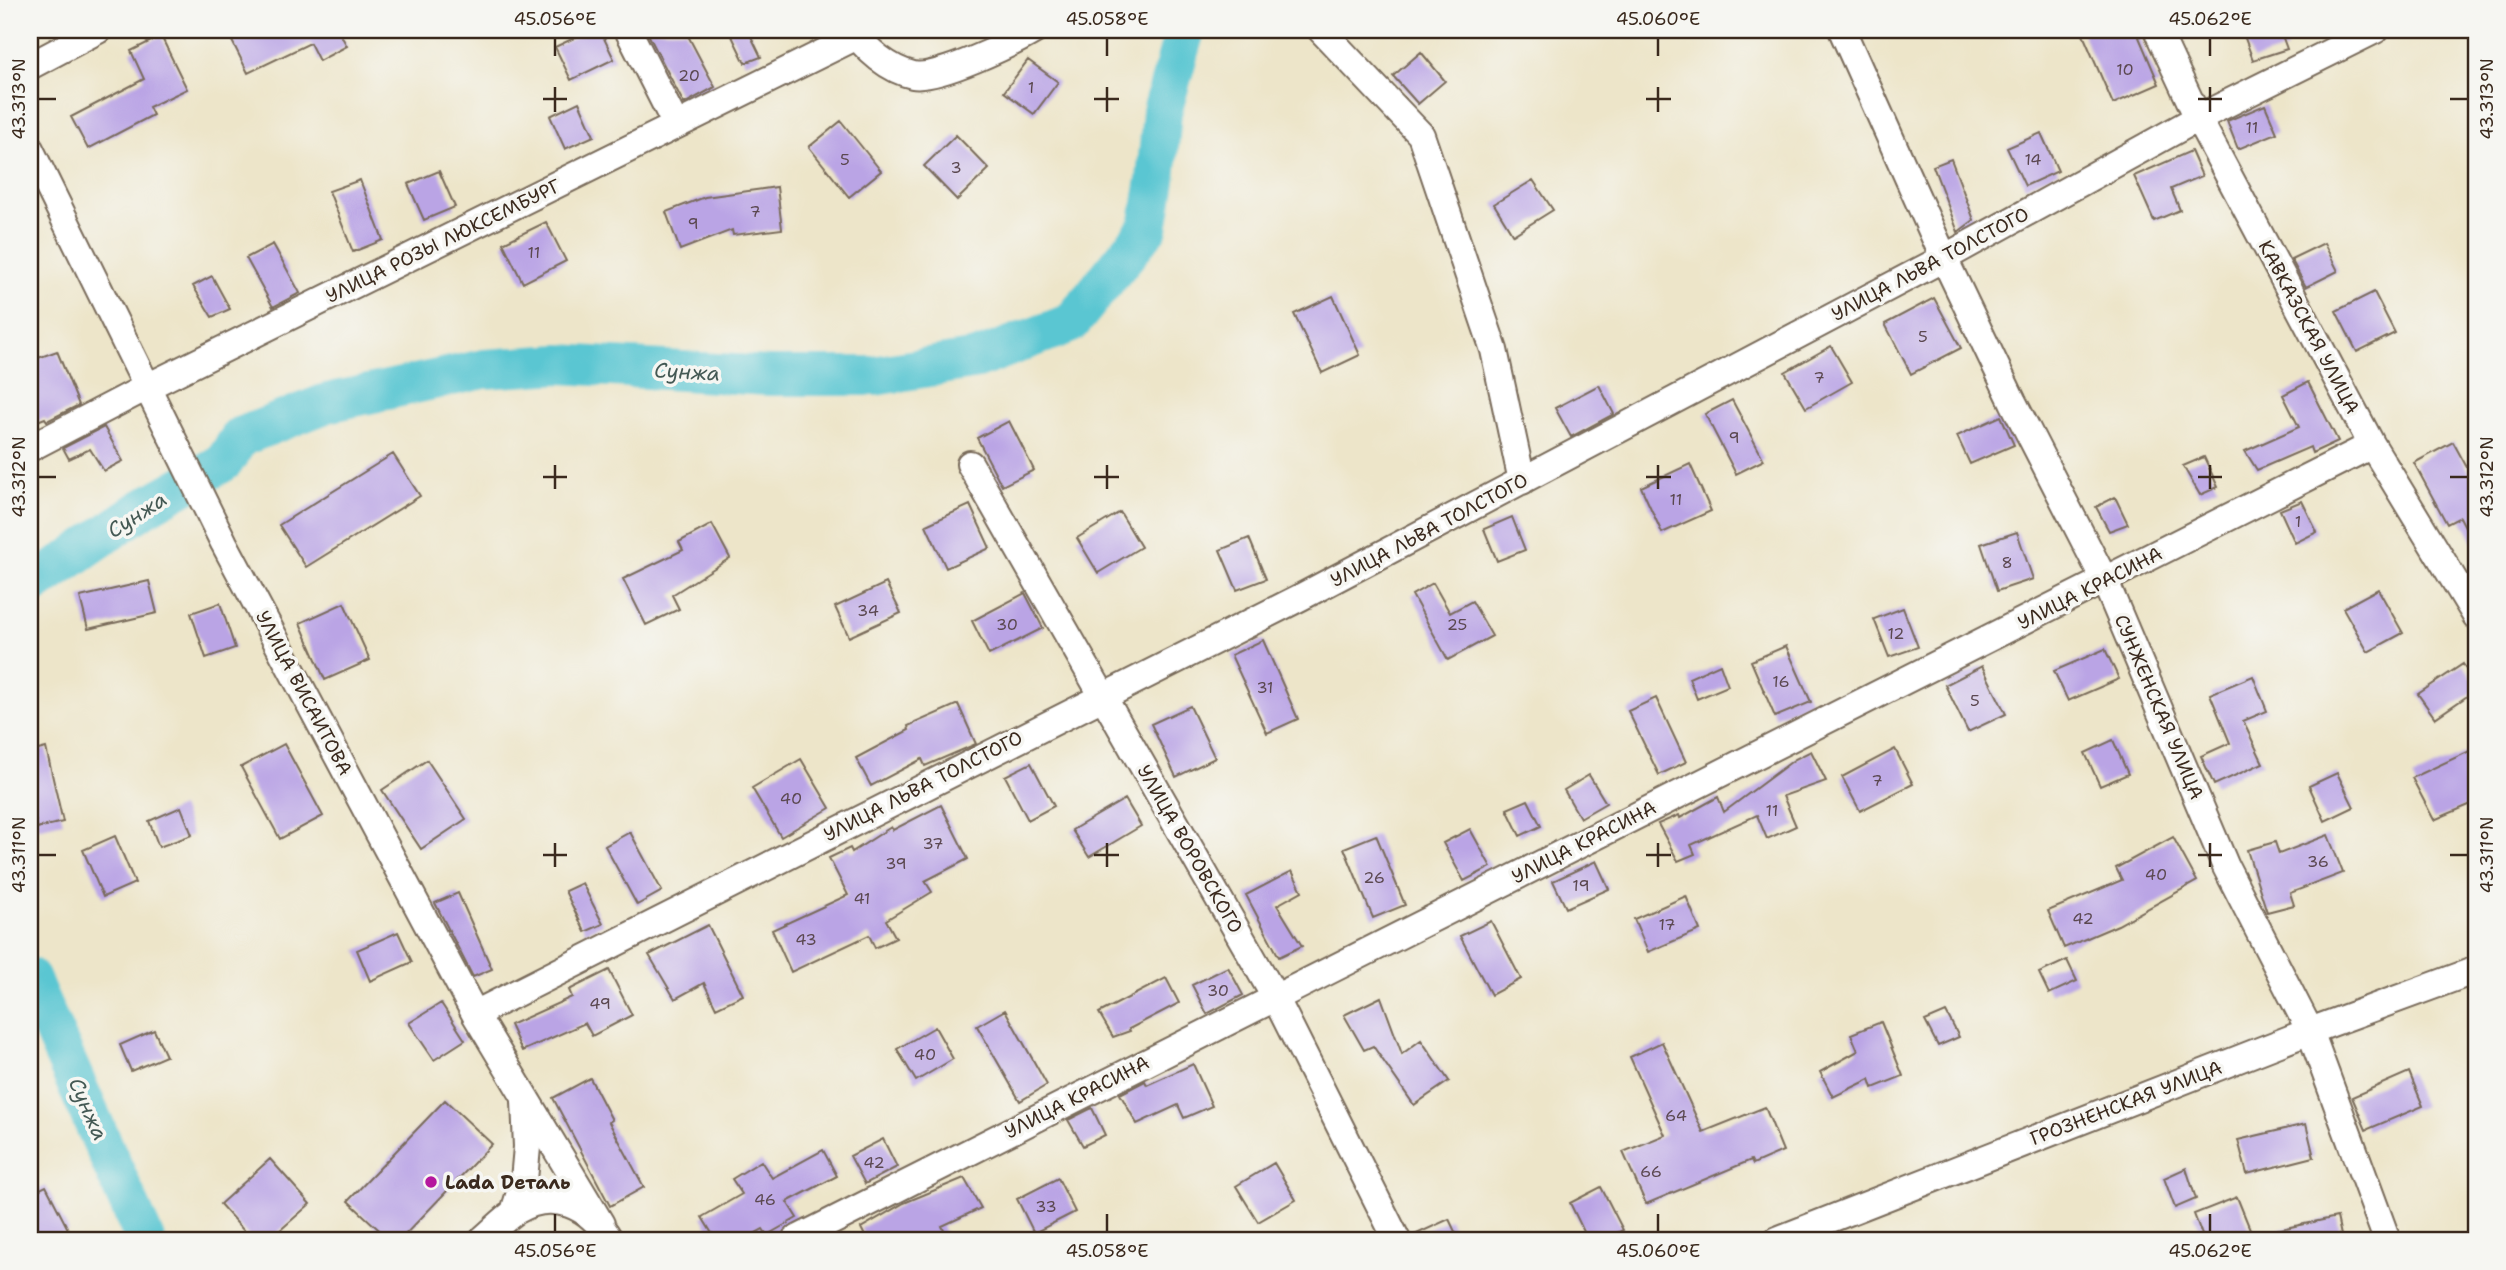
<svg xmlns="http://www.w3.org/2000/svg" width="2506" height="1270" viewBox="0 0 2506 1270" font-family="'Shantell Sans',sans-serif">
  <style>
    .lines { fill: none; stroke-linecap: round; stroke-linejoin: round }
    .river { stroke: #5ac6d2; stroke-width: 40 }
    .building { fill: #baa4e5 }
    .minor-casing { stroke: #796b5a; stroke-width: 30 }
    .minor { stroke: #fff; stroke-width: 26 }
    .ticks { fill: none; stroke: #3b2a1e; stroke-width: 2.5 }
    .poi-dot { fill: #b5179e; stroke: #f6f6f2; stroke-width: 2.5 }
    .labels { text-anchor: middle; dominant-baseline: central; stroke-width: 7; stroke-linejoin: round; paint-order: stroke }
    .number-label { font-size: 16px; fill: #5b4850 }
    .street-label { font-size: 19px; fill: #3b2a1e; stroke: #f6f6f2 }
    .poi-label { font-size: 19px; font-weight: bold; fill: #3b2a1e; stroke: #f6f6f2; text-anchor: start }
    .water-label { font-size: 21px; font-style: italic; fill: #445954; stroke: #f6f6f2 }
    .neatline { fill: none; stroke: #3b2a1e; stroke-width: 2.5 }
    .ticks-label { font-size: 18px; text-anchor: middle; fill: #3b2a1e }
  </style>
  <rect width="100%" height="100%" fill="#f6f6f2"/>
  <filter id="ink" filterUnits="userSpaceOnUse"><feTurbulence type="fractalNoise" baseFrequency=".0143" numOctaves="2"/><feDisplacementMap in="SourceGraphic" scale="14" xChannelSelector="R" yChannelSelector="G"/><feConvolveMatrix kernelMatrix="1 2 1 2 8 2 1 2 1" color-interpolation-filters="sRGB"/></filter>
  <filter id="wash" filterUnits="userSpaceOnUse"><feTurbulence type="fractalNoise" baseFrequency=".00686" numOctaves="4" result="noise"/><feDisplacementMap in="SourceGraphic" scale="28" xChannelSelector="R" yChannelSelector="G"/><feGaussianBlur stdDeviation="1.57" result="paint"/><feColorMatrix in="noise" values="0 0 0 0 0 0 0 0 0 0 0 0 0 0 0 0 0 1.4 0 .05"/><feComposite in="paint" operator="in"/></filter>
  <g filter="url(#wash)">
    <rect width="100%" height="100%" fill="#ede5c9"/>
    <g class="lines">
      <path class="river" d="M30,587L142,509L224,462L240,437L327,403L484,369L560,364L769,376H874L977,359L1071,323L1148,228L1156,180L1162,112L1185,30
        M30,978L145,1240"/>
    </g>
    <g id="blocks">
      <path class="building" d="M244,30H338L347,46L319,61L310,43L248,73L230,37Z
        M591,30H600L614,59L571,80L555,47Z
        M646,30H685L715,87L684,104Z
        M729,30H748L761,57L745,63Z
        M2081,30H2136L2159,84L2113,104Z
        M2242,30H2280L2287,49L2253,60Z
        M161,36L187,89L149,107L153,115L88,149L71,117L144,79L131,51Z
        M1421,52L1445,81L1418,104L1393,76Z
        M1028,60L1058,82L1034,114L1004,92Z
        M579,102L594,136L565,149L550,116Z
        M2265,105L2277,133L2238,149L2227,121Z
        M841,121L881,171L849,197L809,147Z
        M2041,133L2058,171L2025,186L2007,148Z
        M956,135L989,169L957,200L924,166Z
        M2191,151L2202,176L2171,189L2180,210L2154,221L2134,176Z
        M1951,159L1974,220L1958,232L1933,166Z
        M439,171L455,207L424,220L408,184Z
        M360,180L383,240L353,252L329,191Z
        M1533,180L1553,210L1513,235L1494,204Z
        M777,187L782,229L733,235L732,230L680,250L666,212L705,197Z
        M546,222L566,261L523,283L503,243Z
        M2324,243L2338,271L2306,287L2291,259Z
        M273,244L300,293L273,307L246,258Z
        M212,276L230,309L212,317L193,286Z
        M2374,292L2395,333L2357,352L2336,311Z
        M1333,296L1360,355L1322,373L1294,314Z
        M1934,298L1961,348L1911,374L1885,324Z
        M1831,346L1852,382L1806,408L1785,372Z
        M57,351L79,405L47,421L45,418L30,424V361Z
        M2308,382L2338,441L2312,453L2310,447L2257,470L2245,451L2299,427L2283,395Z
        M1599,385L1614,414L1571,437L1555,408Z
        M1732,400L1764,460L1736,474L1705,414Z
        M2001,416L2014,445L1970,464L1957,436Z
        M1009,421L1034,470L1002,486L977,438Z
        M104,427L123,461L104,471L90,449L69,459L63,448Z
        M2453,442L2476,484V548L2460,517L2447,524L2414,463Z
        M393,454L420,496L306,567L279,525Z
        M2204,457L2218,487L2200,495L2183,466Z
        M1690,464L1711,511L1662,533L1641,487Z
        M2115,497L2128,524L2109,531L2096,507Z
        M2302,501L2317,532L2295,543L2280,510Z
        M970,505L990,548L946,568L926,525Z
        M1120,512L1141,547L1098,573L1077,538Z
        M1512,517L1525,550L1497,561L1484,529Z
        M712,524L730,558L672,595L679,609L646,625L623,579L683,550L679,542Z
        M2017,532L2033,579L1997,591L1981,544Z
        M1249,538L1266,579L1237,590L1220,550Z
        M149,581L157,613L88,629L80,597Z
        M886,583L901,613L849,637L835,607Z
        M1433,583L1450,613L1472,601L1492,636L1448,660L1412,595Z
        M2378,589L2403,633L2368,652L2343,608Z
        M1025,593L1043,628L989,655L972,621Z
        M220,603L235,648L206,658L191,613Z
        M344,603L370,660L325,680L300,623Z
        M1903,608L1918,647L1889,657L1874,619Z
        M1263,640L1298,719L1267,733L1231,655Z
        M1786,646L1811,702L1775,717L1751,661Z
        M2105,649L2119,679L2068,701L2054,671Z
        M1720,664L1728,686L1697,699L1689,678Z
        M2463,664L2476,683V690L2435,718L2418,694Z
        M1982,666L2006,714L1968,732L1945,685Z
        M2253,676L2267,711L2243,721L2263,763L2214,785L2201,756L2230,743L2210,694Z
        M1656,698L1686,762L1659,775L1628,711Z
        M958,704L976,744L925,766L922,759L871,786L856,758L909,730L908,726Z
        M1190,706L1215,758L1176,777L1151,724Z
        M2113,740L2128,774L2100,786L2085,753Z
        M284,744L323,816L280,839L241,767Z
        M46,748L63,822L37,828L30,796V752Z
        M2476,748V802L2434,820L2412,778Z
        M1895,749L1913,784L1860,811L1842,777Z
        M1811,751L1826,781L1783,796L1796,826L1767,839L1757,815L1691,845L1695,854L1678,861L1658,824L1679,815L1680,818L1718,797L1724,812L1795,759Z
        M801,759L830,808L781,837L752,788Z
        M427,760L466,819L421,849L382,790Z
        M1031,763L1054,806L1028,820L1005,776Z
        M2337,773L2354,807L2325,821L2309,786Z
        M1589,775L1606,803L1580,818L1564,790Z
        M1125,799L1141,826L1089,857L1072,830Z
        M1528,800L1541,826L1520,836L1507,809Z
        M941,805L968,859L925,881L932,892L886,920L896,938L875,948L869,935L791,972L772,930L848,895L829,858L850,848L852,852L891,827L893,830Z
        M181,807L192,835L159,847L149,821Z
        M1470,829L1491,867L1464,881L1443,843Z
        M630,832L662,891L637,905L605,846Z
        M1376,835L1405,905L1373,918L1344,848Z
        M2328,835L2343,873L2290,893L2294,905L2267,912L2247,850L2275,842L2279,854Z
        M115,836L135,883L103,897L83,850Z
        M2173,837L2197,881L2118,925L2064,948L2048,911L2122,880L2116,868Z
        M1596,861L1609,889L1566,908L1553,881Z
        M1292,871L1302,891L1277,905L1302,946L1279,957L1246,895Z
        M582,883L603,924L585,932L565,891Z
        M458,893L492,969L473,977L435,903Z
        M1686,896L1700,930L1648,952L1634,919Z
        M1491,921L1521,979L1491,995L1460,936Z
        M708,925L743,995L716,1008L704,983L675,999L649,955Z
        M398,932L412,962L370,981L357,950Z
        M2067,960L2077,981L2049,994L2039,973Z
        M1228,967L1243,995L1207,1014L1192,985Z
        M609,970L632,1015L592,1036L585,1023L522,1051L510,1025L572,997L569,990Z
        M1166,978L1179,1003L1129,1029L1130,1031L1113,1037L1099,1013Z
        M1381,997L1402,1054L1421,1040L1449,1081L1414,1105L1373,1046L1364,1050L1344,1015Z
        M441,1003L465,1040L434,1060L409,1023Z
        M1005,1010L1047,1085L1020,1101L977,1026Z
        M1946,1012L1959,1037L1938,1046L1925,1021Z
        M1881,1022L1903,1076L1873,1088L1870,1079L1833,1097L1820,1072L1858,1051L1851,1034Z
        M935,1027L953,1059L916,1081L897,1049Z
        M154,1030L166,1056L131,1071L120,1045Z
        M1662,1042L1703,1132L1765,1107L1783,1151L1753,1164L1751,1160L1646,1204L1623,1152L1665,1135L1630,1057Z
        M1193,1064L1212,1106L1184,1118L1178,1105L1137,1124L1120,1094L1145,1081L1147,1085Z
        M2409,1072L2423,1106L2366,1130L2352,1097Z
        M590,1078L612,1120L609,1122L644,1187L610,1206L553,1098Z
        M445,1100L492,1144L400,1240H390L348,1201Z
        M1092,1108L1105,1135L1083,1146L1068,1120Z
        M2306,1124L2314,1157L2247,1174L2238,1140Z
        M883,1139L897,1167L865,1184L850,1156Z
        M823,1150L837,1176L787,1202L797,1218L767,1235L763,1229L743,1240H716L702,1217L742,1194L732,1179L761,1161L772,1178Z
        M270,1159L310,1204L269,1240H252L220,1204Z
        M1274,1163L1296,1200L1258,1222L1236,1186Z
        M2186,1168L2196,1199L2175,1208L2164,1178Z
        M964,1178L981,1208L942,1226L948,1240H867L861,1228L904,1203Z
        M1058,1178L1075,1212L1034,1233L1017,1199Z
        M46,1186L69,1231L50,1240H30V1194Z
        M1601,1187L1623,1230L1603,1240H1588L1570,1203Z
        M2237,1197L2252,1234L2237,1240H2204L2194,1214Z
        M2337,1217L2342,1240H2268L2267,1232Z
        M1449,1219L1459,1240H1413L1412,1236Z"/>
    </g>
  </g>
  <g filter="url(#ink)">
    <use href="#blocks" fill-opacity="0" stroke="#796b5a" stroke-width="2"/>
    <g class="lines">
      <g class="minor-casing">
        <path id="minor" d="M628,30L676,125
          M854,30C865,50 890,70 913,75C937,80 1013,43 1035,30
          M1321,30L1421,135L1494,350L1522,481
          M1842,30L1944,258L2013,402L2105,581L2226,867L2310,1031L2387,1240
          M2157,30L2198,118L2372,445L2476,616
          M30,66L98,30
          M30,149L224,543L475,1014L601,1224
          M30,448L147,387L857,36
          M970,464L1275,997L1397,1240
          M475,1014L1301,597L1944,258L2198,118L2375,30
          M514,1212L524,1180L527,1147L525,1101
          M482,1240C493,1231 504,1219 516,1211C553,1188 590,1206 610,1240
          M795,1240L2372,445
          M1777,1240L2310,1031L2476,970"/>
      </g>
      <use href="#minor" class="minor"/>
    </g>
  </g>
  <path class="ticks" d="M555,38V56M1107,38V56M1658,38V56M2210,38V56M555,87V112M1107,87V112M1658,87V112M2210,87V112M38,99H56M543,99H567M1094,99H1119M1646,99H1671M2198,99H2222M2450,99H2468M555,465V489M1107,465V489M1658,465V489M2210,465V489M38,477H56M543,477H567M1094,477H1119M1646,477H1671M2198,477H2222M2450,477H2468M555,843V867M1107,843V867M1658,843V867M2210,843V867M38,855H56M543,855H567M1094,855H1119M1646,855H1671M2198,855H2222M2450,855H2468M555,1214V1232M1107,1214V1232M1658,1214V1232M2210,1214V1232"/>
  <circle class="poi-dot" cx="431" cy="1182" r="7"/>
  <g class="labels">
    <g class="number-label">
      <text x="2125" y="69">10</text>
      <text x="689" y="75">20</text>
      <text x="1031" y="87">1</text>
      <text x="2252" y="127">11</text>
      <text x="845" y="159">5</text>
      <text x="2033" y="159">14</text>
      <text x="956" y="167">3</text>
      <text x="755" y="211">7</text>
      <text x="693" y="223">9</text>
      <text x="534" y="252">11</text>
      <text x="1923" y="336">5</text>
      <text x="1819" y="377">7</text>
      <text x="1734" y="437">9</text>
      <text x="1676" y="499">11</text>
      <text x="2298" y="521">1</text>
      <text x="2007" y="562">8</text>
      <text x="868" y="610">34</text>
      <text x="1007" y="624">30</text>
      <text x="1457" y="624">25</text>
      <text x="1896" y="633">12</text>
      <text x="1781" y="681">16</text>
      <text x="1265" y="687">31</text>
      <text x="1975" y="700">5</text>
      <text x="1877" y="780">7</text>
      <text x="791" y="798">40</text>
      <text x="1772" y="810">11</text>
      <text x="933" y="843">37</text>
      <text x="2318" y="861">36</text>
      <text x="896" y="863">39</text>
      <text x="2156" y="874">40</text>
      <text x="1374" y="877">26</text>
      <text x="1581" y="885">19</text>
      <text x="862" y="898">41</text>
      <text x="2083" y="918">42</text>
      <text x="1667" y="924">17</text>
      <text x="806" y="939">43</text>
      <text x="1218" y="990">30</text>
      <text x="600" y="1003">49</text>
      <text x="925" y="1054">40</text>
      <text x="1676" y="1115">64</text>
      <text x="874" y="1162">42</text>
      <text x="1651" y="1171">66</text>
      <text x="765" y="1199">46</text>
      <text x="1046" y="1206">33</text>
    </g>
    <g class="street-label">
      <text transform="translate(443 241) rotate(-26)">УЛИЦА РОЗЫ ЛЮКСЕМБУРГ</text>
      <text transform="translate(1930 264) rotate(-28)">УЛИЦА ЛЬВА ТОЛСТОГО</text>
      <text transform="translate(2309 327) rotate(62)">КАВКАЗСКАЯ УЛИЦА</text>
      <text transform="translate(1429 530) rotate(-28)">УЛИЦА ЛЬВА ТОЛСТОГО</text>
      <text transform="translate(2090 588) rotate(-27)">УЛИЦА КРАСИНА</text>
      <text transform="translate(304 693) rotate(62)">УЛИЦА ВИСАИТОВА</text>
      <text transform="translate(2159 707) rotate(67)">СУНЖЕНСКАЯ УЛИЦА</text>
      <text transform="translate(923 786) rotate(-27)">УЛИЦА ЛЬВА ТОЛСТОГО</text>
      <text transform="translate(1584 842) rotate(-27)">УЛИЦА КРАСИНА</text>
      <text transform="translate(1190 849) rotate(60)">УЛИЦА ВОРОВСКОГО</text>
      <text transform="translate(1077 1097) rotate(-27)">УЛИЦА КРАСИНА</text>
      <text transform="translate(2126 1103) rotate(-21)">ГРОЗНЕНСКАЯ УЛИЦА</text>
    </g>
    <g class="poi-label">
      <text x="445" y="1182">Lada Dеталь</text>
    </g>
    <g class="water-label">
      <text transform="translate(687 372) rotate(3)">Сунжа</text>
      <text transform="translate(137 515) rotate(-33)">Сунжа</text>
      <text transform="translate(88 1109) rotate(66)">Сунжа</text>
    </g>
  </g>
  <rect width="2506" height="1270" fill="none" stroke="#f6f6f2" stroke-width="77"/>
  <rect x="38" y="38" width="2430" height="1194" class="neatline"/>
  <g class="ticks-label">
    <text x="555" y="25">45.056°E</text>
    <text x="1107" y="25">45.058°E</text>
    <text x="1658" y="25">45.060°E</text>
    <text x="2210" y="25">45.062°E</text>
    <text transform="translate(19 99) rotate(-90)" y="6">43.313°N</text>
    <text transform="translate(2487 99) rotate(-90)" y="6">43.313°N</text>
    <text transform="translate(19 477) rotate(-90)" y="6">43.312°N</text>
    <text transform="translate(2487 477) rotate(-90)" y="6">43.312°N</text>
    <text transform="translate(19 855) rotate(-90)" y="6">43.311°N</text>
    <text transform="translate(2487 855) rotate(-90)" y="6">43.311°N</text>
    <text x="555" y="1257">45.056°E</text>
    <text x="1107" y="1257">45.058°E</text>
    <text x="1658" y="1257">45.060°E</text>
    <text x="2210" y="1257">45.062°E</text>
  </g>
</svg>
